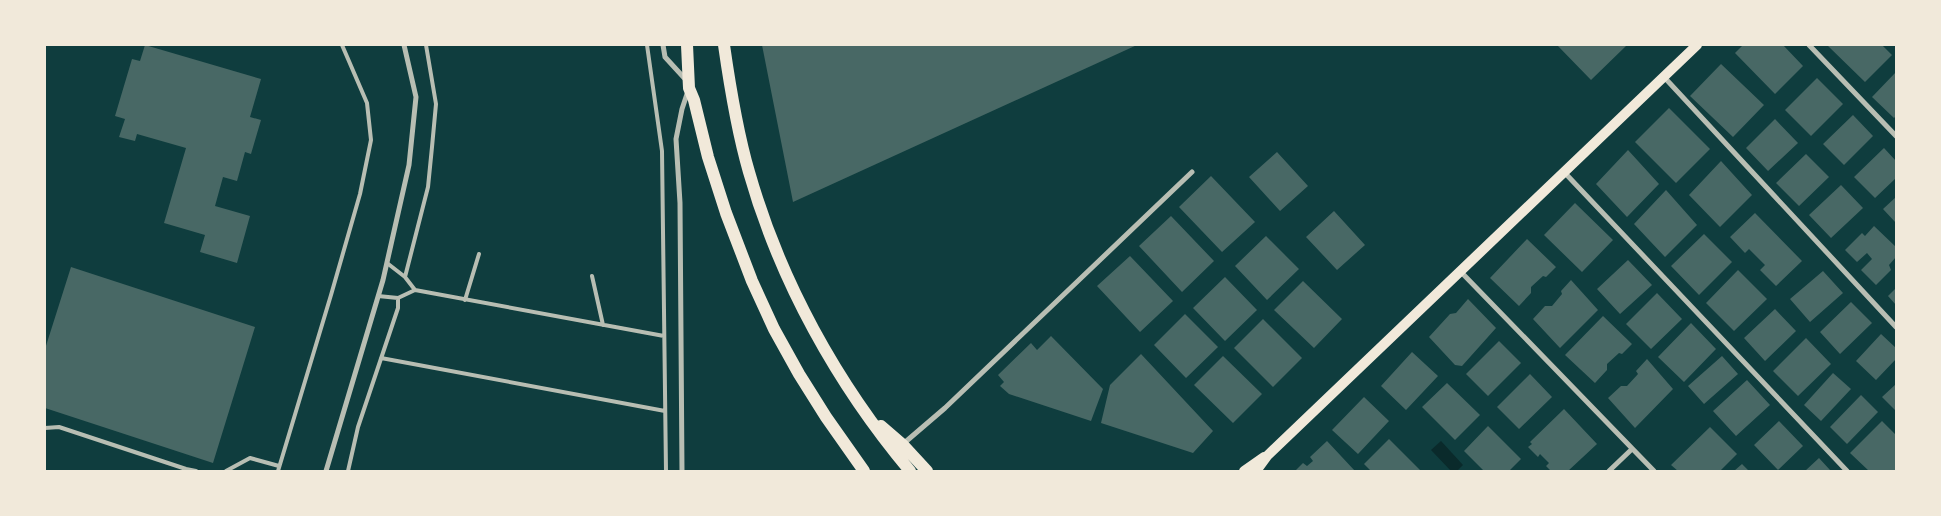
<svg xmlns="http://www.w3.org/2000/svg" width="1941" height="516" viewBox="0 0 1941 516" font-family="'Nunito Sans',sans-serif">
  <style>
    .water { fill: #0a2a2b }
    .building { fill: #486865 }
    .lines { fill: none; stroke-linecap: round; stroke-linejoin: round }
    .service { stroke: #b8beb3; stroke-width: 4 }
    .minor { stroke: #b8beb3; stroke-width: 5 }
    .secondary { stroke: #f1e9da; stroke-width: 10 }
    .trunk { stroke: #f1e9da; stroke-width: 12 }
  </style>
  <rect width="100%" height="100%" fill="#0f3d3e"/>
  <path class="water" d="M1441,441L1463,465L1457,471H1451L1431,450Z"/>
  <path class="building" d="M145,45L261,79L250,117L261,120L251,154L245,152L237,181L223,177L215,206L250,216L237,263L200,252L205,235L164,223L186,148L137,134L135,141L119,137L125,119L115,116L132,59L140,61Z
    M762,45H1137L793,202Z
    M1557,45H1625L1626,46L1591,80Z
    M1743,45H1783L1803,66L1775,94L1735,53Z
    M1827,45H1882L1892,55L1865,82Z
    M1721,64L1764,105L1733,137L1690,96Z
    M1896,72V116L1894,118L1872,97Z
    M1817,78L1843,104L1811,136L1785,110Z
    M1669,108L1710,149L1676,183L1635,142Z
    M1853,115L1873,136L1844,165L1823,144Z
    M1775,119L1798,143L1768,171L1746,148Z
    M1884,148L1896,161V178L1875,198L1854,177Z
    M1628,150L1659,184L1627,217L1596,184Z
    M1277,152L1308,186L1280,211L1249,177Z
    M1806,154L1829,177L1799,206L1776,183Z
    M1721,161L1752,195L1720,227L1689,195Z
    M1211,176L1255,222L1222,252L1179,207Z
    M1841,185L1863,208L1831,238L1809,215Z
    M1666,190L1697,225L1665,257L1634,224Z
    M1896,197V223L1883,209Z
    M1575,203L1613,240L1582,272L1544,235Z
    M1334,211L1365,245L1337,270L1306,237Z
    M1755,213L1802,261L1776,286L1760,270L1765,265L1749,249L1745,253L1730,237Z
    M1171,216L1214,261L1182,292L1139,246Z
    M1874,226L1896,247V257L1889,265L1891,270L1876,285L1861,270L1872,259L1867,253L1857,262L1845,250L1862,233L1865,236Z
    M1704,234L1732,262L1699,295L1671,266Z
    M1266,236L1299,269L1267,300L1235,266Z
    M1527,239L1556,267L1546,277L1543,276L1531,287V293L1519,306L1490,278Z
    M1130,256L1173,301L1140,332L1097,286Z
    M1628,260L1652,285L1620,314L1597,289Z
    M71,267L255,327L213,463L45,408V349Z
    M1738,270L1767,299L1734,331L1706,303Z
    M1823,271L1843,293L1810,322L1790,299Z
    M1225,277L1257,310L1225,341L1193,308Z
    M1571,280L1598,310L1560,348L1533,319L1545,306H1552L1562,294L1561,291Z
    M1303,281L1342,319L1314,348L1274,310Z
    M1896,288V305L1888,296Z
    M1657,293L1682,319L1651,349L1626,324Z
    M1468,299L1496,328L1462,366L1455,365L1429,337L1450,314L1456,313Z
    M1851,302L1872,323L1840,354L1820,332Z
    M1775,309L1796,331L1765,361L1744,338Z
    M1185,314L1218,347L1186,378L1154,345Z
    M1603,316L1632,344L1622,354L1619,353L1607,364V370L1595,383L1565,355Z
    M1263,319L1302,358L1273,387L1234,348Z
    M1691,323L1716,349L1684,382L1658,357Z
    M1881,334L1896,348V359L1876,380L1856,361Z
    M1051,336L1103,389L1091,421L1009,394L1000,386L1004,382L998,375L1031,343L1037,350Z
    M1806,338L1831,364L1798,396L1773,371Z
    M1499,341L1521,363L1488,396L1466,374Z
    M1412,352L1438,376L1406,410L1381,386Z
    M1141,354L1213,431L1193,453L1101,423L1110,385Z
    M1223,356L1262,394L1233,423L1194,385Z
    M1722,356L1738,374L1704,404L1688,386Z
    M1647,359L1673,389L1635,428L1608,398L1621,386H1627L1638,374L1636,371Z
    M1833,373L1851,389L1821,421L1804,405Z
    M1530,374L1552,397L1519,429L1497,407Z
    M1747,380L1770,405L1736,436L1713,411Z
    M1447,383L1480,415L1455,440L1422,407Z
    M1896,384V411L1882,397Z
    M1861,395L1878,412L1847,444L1830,427Z
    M1364,397L1389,421L1358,454L1332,430Z
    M1564,409L1597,444L1568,471H1551L1546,466L1549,463L1540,454L1538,457L1528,447L1532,444L1530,442Z
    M1779,421L1803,446L1778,470L1754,445Z
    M1882,421L1896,435V471H1869L1850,453Z
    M1488,426L1521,459L1509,471H1484L1464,451Z
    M1710,427L1737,454L1720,471H1678L1671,465Z
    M1389,439L1421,471H1371L1364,464Z
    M1327,441L1355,471H1295L1303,463L1307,466L1313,461L1310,457Z
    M1819,458L1830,470L1805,471Z
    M1742,464L1749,471H1734Z"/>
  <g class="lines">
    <path class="service" d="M647,45L662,151L666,471
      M387,263L405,277L415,290
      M592,276L603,325
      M405,277L428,187L432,147L436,104L426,45
      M378,296L398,298L415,290L664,336
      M465,300L479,254
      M381,358L665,411
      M45,428L59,427L186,469L196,471
      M226,471L250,458L279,466
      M278,471L331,295L360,194L371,140L367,103L342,45
      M348,471L358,427L398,308V298"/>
    <path class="minor" d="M663,45L665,57L687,81
      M1809,45L1896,136
      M1664,77L1896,327
      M1564,172L1847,471
      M1461,272L1654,471
      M903,444L945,408L1192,172
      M326,471L383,280L409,165L416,97L404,45
      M682,471L680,203L676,139L682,109L688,91
      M1609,471L1632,449"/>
    <path class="secondary" d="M1244,471L1264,457
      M1256,471L1267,456L1697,45"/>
    <path class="trunk" d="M687,45L689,88L694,100L708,157L726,213L752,281L774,329L799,374L826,417L864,471
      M724,45C730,87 737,131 749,172C780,281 837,384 910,471
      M881,426L903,445L927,471"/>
  </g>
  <rect width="1941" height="516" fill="none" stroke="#f1e9da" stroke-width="92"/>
</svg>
